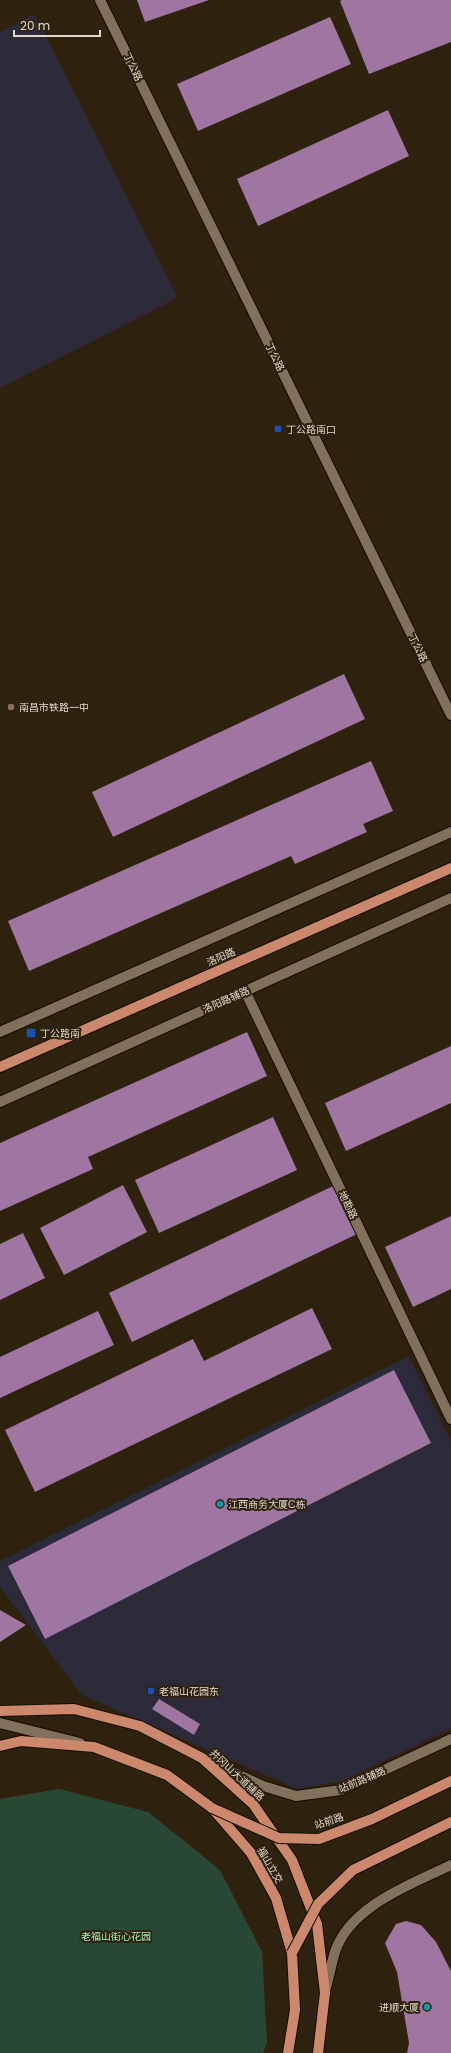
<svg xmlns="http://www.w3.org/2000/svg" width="451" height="2053" viewBox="0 0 451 2053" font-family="Poppins,'Noto Sans SC',sans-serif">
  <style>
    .commercial { fill: #2c2939 }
    .green { fill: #294833 }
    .building { fill: #9f75a1 }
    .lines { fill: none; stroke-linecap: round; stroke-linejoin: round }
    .minor-casing { stroke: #160b00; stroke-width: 12 }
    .major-casing { stroke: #160b00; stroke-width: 12 }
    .minor { stroke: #81715b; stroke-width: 10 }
    .major { stroke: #cb886c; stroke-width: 10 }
    .major-bridge-casing { stroke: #160b00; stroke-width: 12; stroke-linecap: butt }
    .major-bridge { stroke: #cb886c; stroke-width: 10 }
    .transit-dot { fill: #1a4fb4; stroke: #2e220e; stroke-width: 1.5 }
    .education-dot { fill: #8d6e63; stroke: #2e220e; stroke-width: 1.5 }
    .culture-dot { fill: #0f9aa8; stroke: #2e220e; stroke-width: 1.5 }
    .labels { text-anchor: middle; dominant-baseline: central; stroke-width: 4; stroke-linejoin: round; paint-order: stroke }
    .street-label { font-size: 10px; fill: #e1d8cc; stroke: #2e220e }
    .poi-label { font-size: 10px; fill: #e1d8cc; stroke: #2e220e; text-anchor: start }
    .park-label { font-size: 10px; fill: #9deeb4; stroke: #2e220e }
  </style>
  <rect width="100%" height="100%" fill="#2e220e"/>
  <path class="commercial" d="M35,14L178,298L0,388V32Z
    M409,1356L451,1441V1729L342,1781L297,1789L82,1695L0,1587V1561Z"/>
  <path class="green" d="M59,1789L148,1812L220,1870L262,1952L267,2043L263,2053H0V1799Z"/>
  <path class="building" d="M137,0H209L145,22Z
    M342,0H451V42L369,74L340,1Z
    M330,17L351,64L198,131L177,84Z
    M388,110L409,156L258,226L237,179Z
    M344,674L365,719L113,837L92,792Z
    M371,761L393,811L363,824L367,832L295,864L291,856L29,971L8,921Z
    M247,1032L267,1076L88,1157L93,1169L0,1211V1143Z
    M451,1046V1103L346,1151L325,1103Z
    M273,1117L297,1170L159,1233L135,1180Z
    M123,1185L147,1232L64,1275L40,1228Z
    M333,1186L357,1234L132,1342L109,1293Z
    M451,1216V1289L413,1307L385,1247Z
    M23,1233L45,1278L0,1300V1244Z
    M312,1308L332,1349L35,1492L5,1430L193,1339L204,1361Z
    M98,1311L114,1345L0,1398V1357Z
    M394,1370L431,1443L45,1639L8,1566Z
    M0,1610L26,1625L0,1642Z
    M159,1699L200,1724L194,1735L152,1709Z
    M406,1921L421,1925L436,1942L451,1971V2053H407L409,2043L397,1972L385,1943L396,1924Z"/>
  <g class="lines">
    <g class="minor-casing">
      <path id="minor" d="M100,0L451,715
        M245,991L451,1419
        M0,1032L451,832
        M0,1102L451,898
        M0,1723L80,1743
        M206,1760L263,1786L296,1796L341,1790L451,1739
        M325,1991C329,1978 331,1965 335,1952C350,1906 410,1885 451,1865"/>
    </g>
    <g class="major-casing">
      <path id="major" d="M0,1067L451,868
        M0,1711L74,1709L140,1726L202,1758L253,1804L292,1860L317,1924L325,1993L318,2053
        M0,1746L21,1741L94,1747L167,1775L212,1808L251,1853L276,1898L292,1953L295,2010L288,2053"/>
    </g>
    <use href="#minor" class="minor"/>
    <use href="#major" class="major"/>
    <g class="major-bridge-casing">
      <path id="major-bridge" d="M212,1808L279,1838L319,1839L372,1819L451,1781
        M292,1953L318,1904L353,1870L451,1822"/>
    </g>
    <use href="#major-bridge" class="major-bridge"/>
  </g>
  <g class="transit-dot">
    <rect x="274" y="425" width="8" height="8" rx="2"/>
    <rect x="26" y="1028" width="10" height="10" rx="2"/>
    <rect x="147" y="1687" width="8" height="8" rx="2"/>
  </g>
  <circle class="education-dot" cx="11" cy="707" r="4"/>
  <g class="culture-dot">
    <circle cx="220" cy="1504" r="4"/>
    <circle cx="427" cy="2007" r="4"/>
  </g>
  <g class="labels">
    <g class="street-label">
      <text transform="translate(133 67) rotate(64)">丁公路</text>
      <text transform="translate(275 357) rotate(64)">丁公路</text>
      <text transform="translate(418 648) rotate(64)">丁公路</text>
      <text transform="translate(221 957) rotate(-24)">洛阳路</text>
      <text transform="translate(226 1000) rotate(-24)">洛阳路辅路</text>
      <text transform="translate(348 1205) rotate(64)">地勘路</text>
      <text transform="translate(237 1775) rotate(43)">井冈山大道辅路</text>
      <text transform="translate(362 1780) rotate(-23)">站前路辅路</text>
      <text transform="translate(329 1821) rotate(-18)">站前路</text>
      <text transform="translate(270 1865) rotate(60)">福山立交</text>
    </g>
    <g class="poi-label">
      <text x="286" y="429">丁公路南口</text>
      <text x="19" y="707">南昌市铁路一中</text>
      <text x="40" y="1033">丁公路南</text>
      <text x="228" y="1504">江西商务大厦C栋</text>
      <text x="159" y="1691">老福山花园东</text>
      <text x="419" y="2007" text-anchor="end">进顺大厦</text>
    </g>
    <g class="park-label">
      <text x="116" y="1936">老福山街心花园</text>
    </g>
  </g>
  <path d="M14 30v6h86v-6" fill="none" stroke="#e1d8cc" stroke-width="2"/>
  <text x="20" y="30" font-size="12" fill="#e1d8cc" stroke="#2e220e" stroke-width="3" paint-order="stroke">20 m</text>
</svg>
